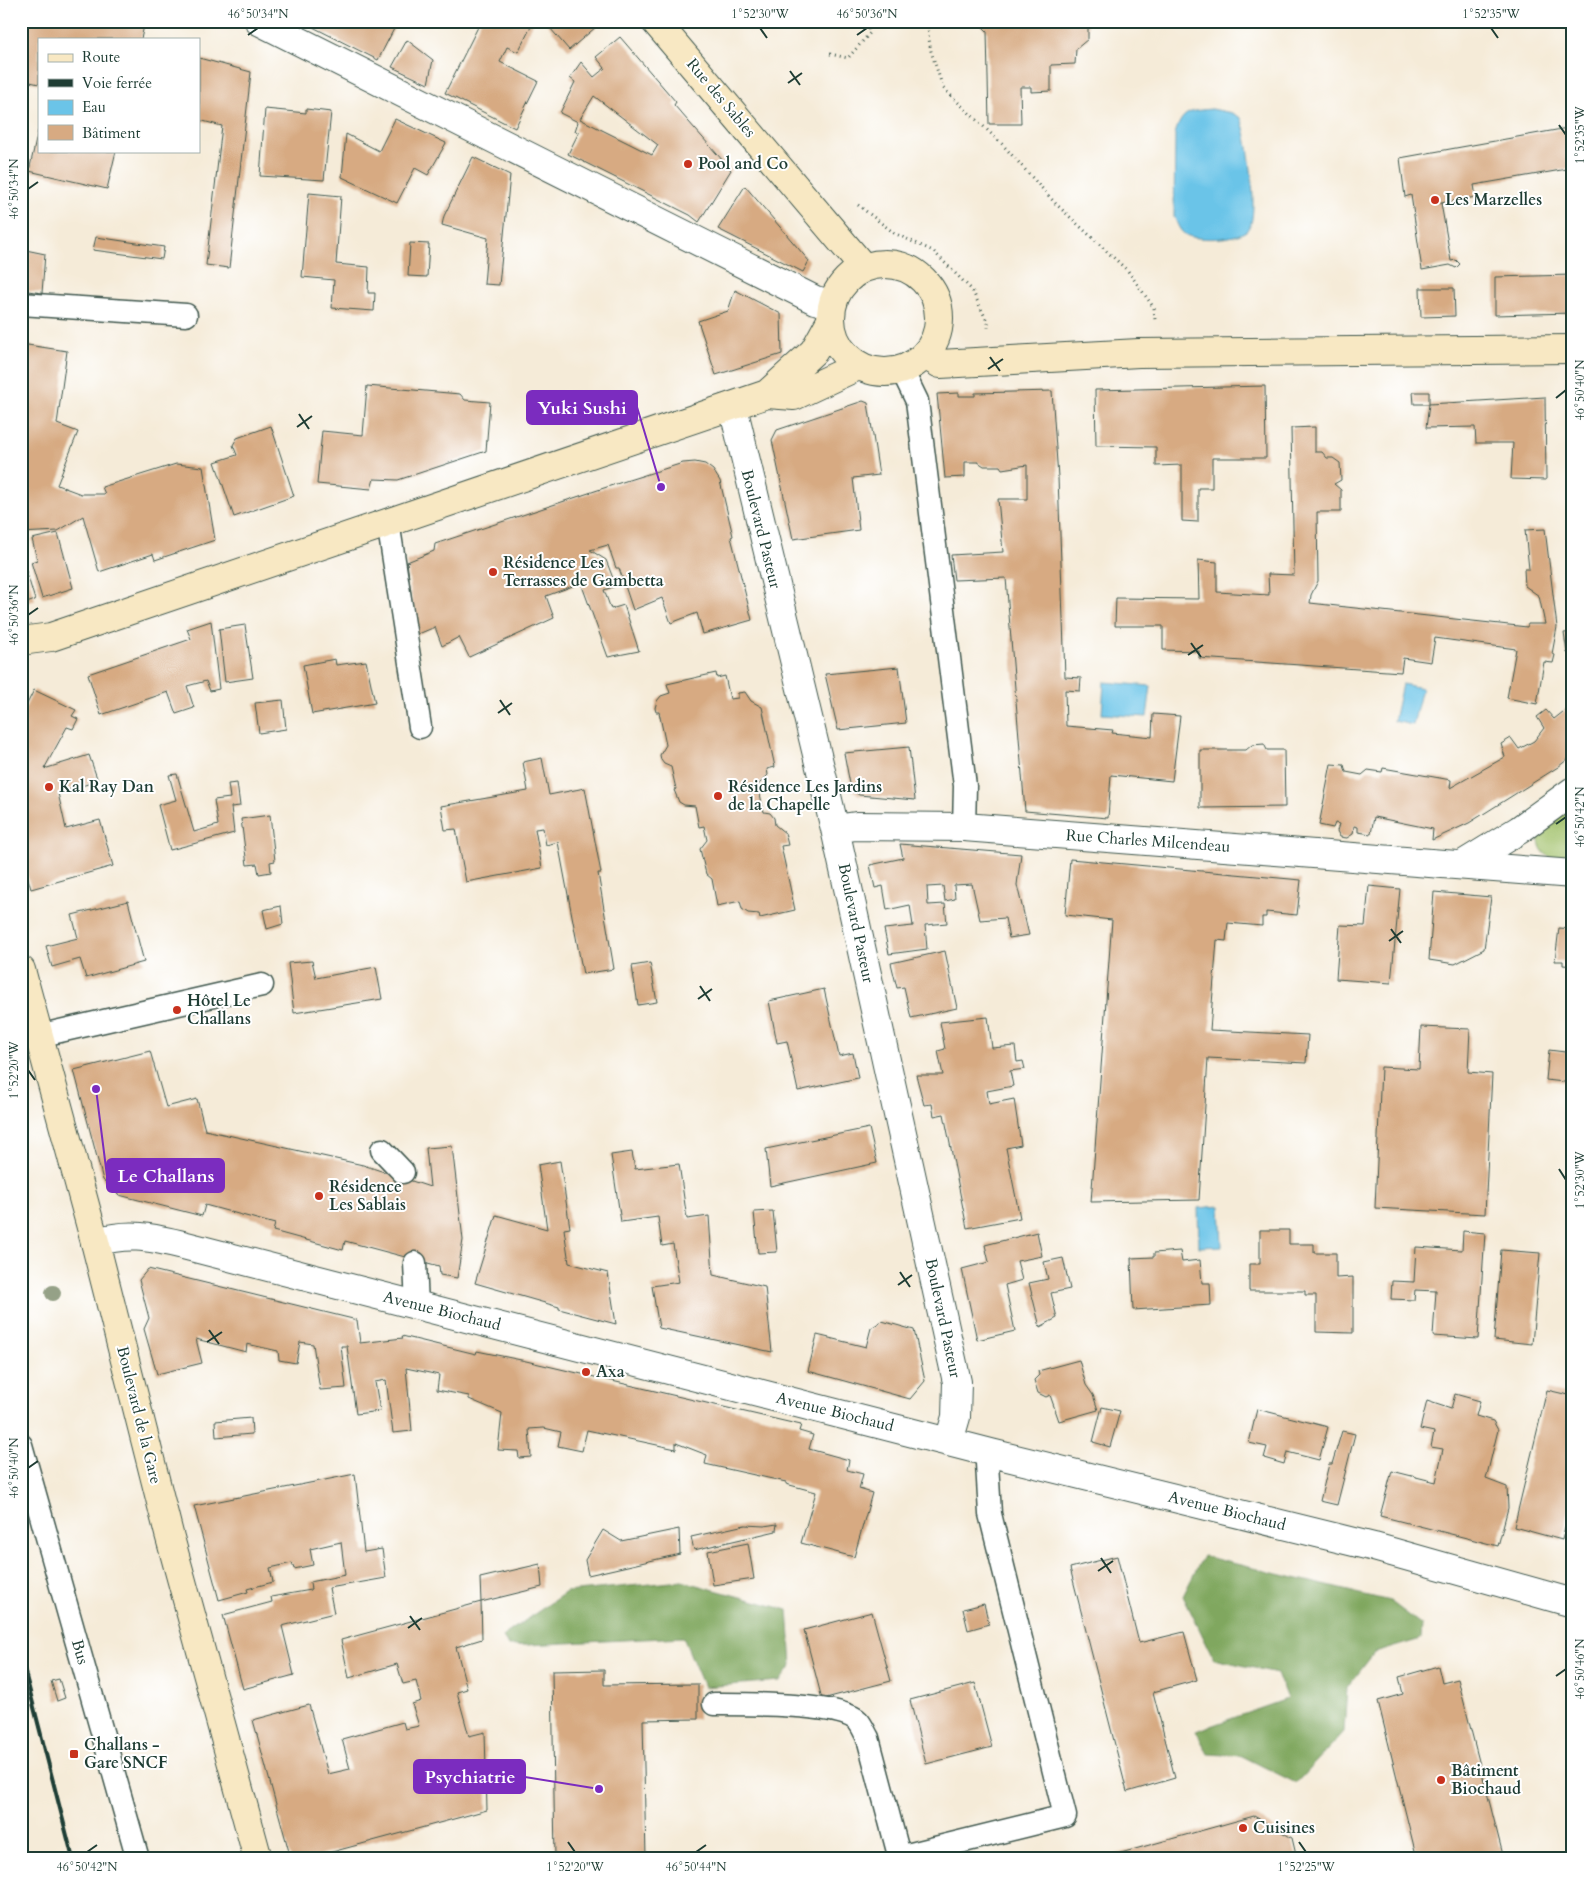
<svg xmlns="http://www.w3.org/2000/svg" width="1594" height="1880" viewBox="0 0 1594 1880" font-family="Cardo,serif">
  <style>
    .green { fill: #a1c16a; stroke: #607f4f }
    .forest { fill: #80a75e; stroke: #507249 }
    .water { fill: #6bc4e8; stroke: #45808e }
    .building { fill: #d7aa82; fill-rule: evenodd }
    .lines { fill: none; stroke-linecap: round; stroke-linejoin: round }
    .lane-casing { stroke: #3f574d; stroke-width: 25 }
    .street-casing { stroke: #3f574d; stroke-width: 30 }
    .secondary-casing { stroke: #3f574d; stroke-width: 30 }
    .path { stroke: #3f574d; stroke-width: 3; stroke-dasharray: 1 4; stroke-linecap: butt }
    .lane { stroke: #fff; stroke-width: 22 }
    .street { stroke: #fff; stroke-width: 28 }
    .secondary { stroke: #f8e8c3; stroke-width: 28 }
    .rail { stroke: #1f3d34; stroke-width: 4 }
    .tree { fill: #95a187 }
    .ticks { fill: none; stroke: #1f3d34; stroke-width: 2 }
    .poi-dot { fill: #c8321e; stroke: #fff; stroke-width: 2 }
    .labels { text-anchor: middle; dominant-baseline: central; stroke-width: 4; stroke-linejoin: round; paint-order: stroke }
    .street-label { font-size: 16px; fill: #1f3d34; stroke: #fff }
    .poi-label { font-size: 16px; font-weight: bold; fill: #1f3d34; stroke: #fff; text-anchor: start }
    .leader { fill: none; stroke: #7b2cbf; stroke-width: 2 }
    .callout-dot { fill: #7b2cbf; stroke: #fff; stroke-width: 2 }
    .callout { fill: #7b2cbf; stroke: #7b2cbf; stroke-width: 2 }
    .callout-label { font-size: 18px; text-anchor: middle; font-weight: bold; fill: #fff }
    .neatline { fill: none; stroke: #1f3d34; stroke-width: 2 }
    .ticks-label { font-size: 12px; text-anchor: middle; fill: #1f3d34 }
  </style>
  <rect width="100%" height="100%" fill="#fff"/>
  <filter id="ink" filterUnits="userSpaceOnUse"><feTurbulence type="fractalNoise" baseFrequency=".02" numOctaves="2"/><feDisplacementMap in="SourceGraphic" scale="10" xChannelSelector="R" yChannelSelector="G"/><feConvolveMatrix kernelMatrix="1 2 1 2 8 2 1 2 1" color-interpolation-filters="sRGB"/></filter>
  <filter id="wash" filterUnits="userSpaceOnUse"><feTurbulence type="fractalNoise" baseFrequency=".0096" numOctaves="4" result="noise"/><feDisplacementMap in="SourceGraphic" scale="20" xChannelSelector="R" yChannelSelector="G"/><feGaussianBlur stdDeviation="1.12" result="paint"/><feColorMatrix in="noise" values="0 0 0 0 0 0 0 0 0 0 0 0 0 0 0 0 0 1.4 0 .05"/><feComposite in="paint" operator="in"/></filter>
  <g filter="url(#wash)">
    <rect width="100%" height="100%" fill="#f5ebd8"/>
    <path class="green" d="M1573,804V861C1549,860 1536,855 1539,828Z"/>
    <path class="forest" d="M1203,1556L1390,1601L1422,1625L1421,1639L1374,1653L1347,1688L1344,1732L1296,1783L1242,1756L1208,1754L1196,1731L1287,1699L1277,1673L1214,1659L1183,1596Z
      M682,1581L788,1610L792,1665L780,1681L704,1687L683,1637L508,1646L503,1636L566,1592Z"/>
    <path class="water" d="M1212,109L1232,113L1241,118C1248,134 1259,213 1249,228C1241,240 1198,241 1186,235C1179,231 1177,223 1174,216L1175,134C1182,111 1189,111 1212,109Z
      M1104,682L1151,686L1147,717L1102,714Z
      M1402,684L1422,688L1413,725L1394,721Z
      M1220,1206L1222,1246L1199,1247L1198,1208Z"/>
    <g id="blocks">
      <path class="building" d="M21,21H145L141,39H39V84L21,80Z
        M301,21H394L397,23L378,60Z
        M481,21H534L518,52L507,47L500,62L538,81L515,128L445,93Z
        M544,21H603L569,50Z
        M977,21H1088V39L1076,49L1075,64L1051,65V91L1031,92V87H1020L1021,124H989L987,31Z
        M620,37L676,102L674,105L731,170L699,222L690,215L568,154L579,132L575,131L578,122L560,113L575,82L570,78L581,62L594,77L605,68L596,57ZM594,96L658,145L652,155L580,119Z
        M407,40L433,60L428,84L392,67Z
        M199,58L251,72L229,268L206,265L222,126L199,120Z
        M265,109L306,113V109L331,112L324,180L260,176Z
        M395,119L446,143L428,175L415,168L397,203L342,177L346,134L379,151Z
        M1573,127V168L1474,185L1476,197L1441,203L1451,261L1456,260L1460,264L1456,268L1450,265L1422,270L1411,195L1405,197L1400,158Z
        M38,131L39,151H116L107,189L29,171Z
        M473,157L510,175L499,285L484,284L488,238L442,225L444,216Z
        M745,186L809,261L803,272L718,229Z
        M309,193L341,196L336,264L369,267L368,293H375L374,311L332,308L334,280L302,277Z
        M96,237L164,247L162,259L93,250Z
        M410,243L429,244L427,277L408,276Z
        M21,249L45,254L42,293L21,290Z
        M1573,275V313L1495,315V277Z
        M1420,288H1454L1455,316L1421,317Z
        M735,290L781,314L782,354L716,375L698,321L728,311Z
        M21,344L67,351L57,424L78,432L57,485L81,494H105L102,487L176,464L203,467L215,540L155,560L153,554L99,572L83,516L58,531L21,533Z
        M367,386L460,394L465,400L490,402L486,451L398,480L374,479L371,489L317,484L322,431L363,435Z
        M1265,386L1266,458H1212V488H1198V522L1182,521V465L1156,466V447L1096,446L1095,390Z
        M1052,391L1058,477L1065,677L1081,678L1080,691L1065,690L1066,726L1113,730L1112,733L1152,737L1153,714L1180,716L1172,781L1111,775L1108,818L1025,811L1006,578L954,580L951,555L1003,552L998,499H1027V465L1002,469L1000,466H984L978,462H965V477L945,478L937,394L959,393V396H975V393Z
        M1413,392H1429V404H1414Z
        M1545,397L1546,480L1511,479L1513,443H1476L1475,427L1426,428L1429,404Z
        M863,401L868,403L879,475L853,478L859,530L793,539L772,440L777,430Z
        M271,426L294,496L234,517L215,462L237,455L233,445L237,438Z
        M1315,427V452H1322L1327,458H1333L1340,463L1341,480L1334,484L1341,490V512H1317L1318,581L1311,595L1310,603L1527,627L1528,624H1545L1539,596L1525,586L1524,569H1529L1525,530L1545,529L1557,627L1552,654L1555,655L1553,663L1544,662L1537,704L1507,698L1516,649L1435,638L1431,662L1403,658L1401,672L1199,658V651L1163,650V626H1115L1116,598L1199,599L1198,560L1217,562V592L1269,595L1268,574L1294,575L1291,428Z
        M695,462L705,464L713,470L720,481L733,536L731,537L752,620L703,634L697,613L671,623L662,598L633,610L619,568H616L608,545L590,550L606,560L616,586L604,590L611,609L624,605L639,651L608,657L581,583L546,596L554,618L469,657L459,637L442,646L435,627L416,635L407,562L434,551L435,544L616,484L683,463Z
        M58,533L73,588L42,598L31,562L37,560L32,539Z
        M22,557L35,600L21,605V558Z
        M211,621L219,689L210,691L206,681L187,686L194,708L176,714L168,692L101,715L88,674L191,639L187,629Z
        M245,625L253,678L225,682L219,629Z
        M1573,632V653H1567L1564,633Z
        M335,659L336,665L366,661L375,703L312,714L303,665Z
        M899,667L906,723L838,730L825,674Z
        M716,673L717,678L725,676L730,699L738,698V693L745,692L751,701L762,707L775,767L767,769L768,775L758,785L764,812L770,813L774,818L775,825L785,833L788,845L781,846L795,910L760,918L759,914L748,913L742,909L740,901L717,906L712,879L706,874L700,849L707,840L704,826L699,827L695,806L684,805L679,802L674,790L676,789L671,767L664,764L661,760L660,755L666,745L659,712H656L655,708L657,701L661,696L670,693L667,684Z
        M34,690L76,710L72,716L78,719L73,729L67,727L44,769L89,755L98,781L58,793L66,829L100,820L113,866L31,889L21,854V716Z
        M283,700L286,729L259,733L255,703Z
        M1573,704V755L1558,767L1469,823L1432,840L1433,829L1374,817L1371,834L1358,832V827L1354,826L1353,834L1347,838L1340,837L1337,831L1339,824L1335,823L1333,828L1319,825L1331,764L1344,765L1346,772L1362,775L1368,770L1382,772L1383,768L1451,780L1450,788L1505,757L1501,744L1511,738L1519,749L1534,741L1544,728L1537,717L1546,710L1554,719Z
        M1264,744L1267,750H1284L1285,807L1200,808V750H1246L1252,745Z
        M909,747L915,800L859,795L851,789L844,753Z
        M542,758L549,795L585,788L601,873H598L614,969L583,974L558,842L546,845L543,828L535,829L542,868L466,882L456,829L445,830L441,806L528,791L523,762Z
        M177,774L194,832L218,825L214,800L230,798L228,784L237,783L240,806L231,807L234,833L170,850L158,805L176,800L169,775Z
        M270,815L275,861L270,862L271,872L259,874L257,864L247,865L241,819Z
        M900,844L1021,854L1017,885L1029,935L1009,938L1005,918L980,920L972,884L954,885L955,899L945,901L943,886L927,887L928,905L945,904L947,923L925,925L927,949L889,954L884,929L913,926L910,905L887,910L883,886L875,888L870,865L903,858Z
        M1070,859L1301,880L1297,915L1266,912V917H1262V926L1228,923L1226,941L1217,940L1210,1030L1308,1035L1306,1063L1208,1058L1199,1200L1091,1202L1112,920L1065,915Z
        M1369,886L1400,889L1391,983L1336,979L1340,925L1365,926Z
        M1434,892L1491,897L1484,949L1455,964L1429,960Z
        M128,901L144,962L86,978L80,959L52,967L46,946L78,938L72,915Z
        M281,906L283,924L267,929L263,910Z
        M1559,928L1573,929V966L1563,965V961H1555Z
        M945,951L957,1008L911,1018L904,987L897,988L891,963Z
        M312,961L316,978L376,967L382,999L294,1013L288,963Z
        M650,963L657,1002L638,1005L632,966Z
        M1572,980H1573V999L1569,998Z
        M824,989L839,1056L853,1053L858,1078L798,1091L787,1041L777,1043L769,1001Z
        M988,1017L992,1048L1015,1046L1017,1062L1023,1061L1025,1069L1010,1071L1013,1086L987,1091L989,1104L1014,1099L1021,1145L1006,1148L1020,1218L967,1228L944,1114L934,1116L932,1104L924,1105L916,1075H943L938,1051L945,1049L940,1022Z
        M1421,1027L1470,1029L1468,1072L1492,1074L1485,1214L1375,1208L1381,1067L1419,1069Z
        M1549,1050L1573,1053V1083L1546,1080Z
        M150,1051L166,1107L197,1099L205,1130L363,1165L430,1187L426,1148L452,1146L463,1240L457,1278L440,1275L439,1266L345,1241L343,1250L273,1231L275,1224L205,1205L202,1216L119,1195L103,1180L74,1070Z
        M869,1128L877,1163L770,1186L766,1149Z
        M632,1152L635,1169L679,1164L687,1219L709,1216L713,1275L765,1287L772,1352L659,1328L652,1286L679,1282L673,1244L662,1246L658,1217L621,1222L611,1155Z
        M560,1161L570,1228L564,1229L569,1263L608,1273L616,1324L559,1309V1307L475,1283L496,1215L547,1229L538,1165Z
        M773,1211L777,1252L758,1253L754,1212Z
        M1260,1230H1289V1244H1314V1253H1336V1278L1353,1277V1333L1316,1332V1295H1305V1291H1249V1264H1260Z
        M1463,1231L1485,1233L1478,1339L1433,1336L1436,1291L1415,1290L1414,1300L1391,1299L1392,1281L1414,1282L1416,1247L1462,1250Z
        M1037,1232L1042,1256L1017,1261L1022,1280L1005,1285L1015,1331L977,1340L962,1269L989,1262L985,1245Z
        M1501,1250L1540,1253L1532,1344L1494,1340Z
        M1180,1251L1182,1262L1200,1260L1202,1283H1210L1211,1305L1133,1310L1131,1258L1154,1257V1253Z
        M1063,1258L1070,1289L1051,1293L1057,1318L1040,1327L1029,1283L1048,1279L1044,1262Z
        M148,1269L357,1320L360,1343L403,1338L402,1336L476,1354L477,1351L526,1361L801,1425L799,1431L813,1435L809,1449L849,1460L847,1470L863,1474L859,1489L872,1493L854,1557L801,1543L816,1492L786,1484V1482L705,1464L707,1455L676,1443V1449L587,1430L582,1451L558,1446L561,1432L544,1428L529,1429L531,1457L519,1458L518,1451L498,1450L502,1413L469,1399V1396L437,1390L439,1375L406,1368L412,1431L393,1433L386,1380L375,1382L380,1411L356,1414L347,1346H341L346,1388L320,1390L313,1344L300,1342L296,1363L279,1360L278,1351L247,1344L246,1352L196,1339L202,1363L157,1374L144,1329L149,1318L139,1280Z
        M882,1321L914,1330L925,1381L910,1399L808,1371L817,1335L866,1347L871,1328Z
        M1079,1360L1086,1385L1093,1395L1098,1410L1059,1421L1050,1395L1046,1397L1038,1393L1034,1380L1039,1375L1038,1371Z
        M1547,1390L1573,1396V1496L1562,1540L1514,1527Z
        M1455,1394L1480,1401L1476,1416L1493,1421L1498,1430L1486,1479L1507,1487L1508,1508L1498,1546L1380,1516L1392,1471L1436,1482L1443,1449L1431,1447L1434,1432L1420,1429L1427,1401L1451,1409Z
        M1102,1407L1120,1411L1110,1447L1093,1442Z
        M1257,1409L1328,1427L1319,1460L1287,1452L1284,1464L1264,1458L1267,1447L1249,1443Z
        M251,1418L252,1434L216,1437L215,1421Z
        M1342,1431L1355,1434L1337,1505L1320,1501L1329,1464H1332Z
        M355,1474L364,1552L382,1549L386,1578L329,1588L334,1613L282,1626L294,1675L243,1689L223,1615L272,1602L271,1597L311,1590L310,1582L345,1575L341,1542L310,1549L313,1565L294,1569L292,1563L270,1568L273,1582L247,1589L248,1592L219,1600L194,1506Z
        M777,1524L776,1531L694,1550L691,1537L745,1525L764,1526Z
        M679,1529L680,1554L588,1575L585,1560L603,1530L621,1541Z
        M748,1543L754,1579L713,1585L708,1551Z
        M1117,1556L1139,1643L1184,1632L1197,1680L1153,1692L1175,1778L1127,1792L1070,1568Z
        M540,1564L542,1587L481,1602L480,1578Z
        M481,1602L482,1639L456,1647L467,1689L457,1692L469,1736L485,1732L487,1810L306,1859H291L253,1720L309,1705L328,1774L350,1769L342,1739L403,1722L405,1729L419,1726L412,1704L421,1701L416,1681L403,1684L397,1664L349,1678L341,1640Z
        M984,1604L989,1624L968,1630L963,1609Z
        M872,1612L891,1681L822,1699L804,1630Z
        M1438,1666L1442,1683L1458,1679L1504,1859H1417L1378,1701L1403,1694L1399,1677Z
        M604,1670V1685L698,1684V1719L643,1720L646,1859H555L552,1671Z
        M59,1679L65,1698L57,1701L51,1681Z
        M975,1683L992,1747L926,1764L910,1700Z
        M1254,1816L1292,1838L1297,1859H1099Z"/>
    </g>
  </g>
  <g filter="url(#ink)">
    <use href="#blocks" fill-opacity="0" stroke="#3f574d" stroke-width="1"/>
    <g class="lines">
      <g class="lane-casing">
        <path id="lane" d="M21,304L186,315
          M902,370L917,401L965,786L964,827
          M388,522L420,727
          M38,1036L262,985
          M382,1150L403,1172
          M415,1263L417,1305
          M21,1445L138,1859
          M714,1704C742,1704 840,1703 858,1721C862,1725 865,1733 868,1738L900,1859
          M899,1857L1065,1816L990,1514L987,1463L991,1453"/>
      </g>
      <g class="street-casing">
        <path id="street" d="M259,21L815,300L832,304
          M733,407L835,829L957,1382L956,1417L949,1441
          M835,829L856,826L964,827L1573,874
          M1462,865L1519,830L1573,791
          M95,1242C128,1233 146,1236 179,1244L991,1453L1374,1547L1573,1603"/>
      </g>
      <g class="secondary-casing">
        <path id="secondary" d="M655,21L864,268
          M831 318a54 54 0 1 1 108 0a54 54 0 1 1-108 0Z
          M925,355L940,364L1139,353L1573,349
          M767,394L794,396L858,366
          M21,641L51,637L767,394L814,351L830,322
          M21,970L95,1242L169,1534L258,1859"/>
      </g>
      <path class="path" d="M926,21L931,51L943,88L1002,144L1056,204L1128,271L1154,308L1155,320
        M830,54L848,58L870,33L865,21
        M858,205L894,233L933,251L972,290L988,323V328"/>
      <use href="#lane" class="lane"/>
      <use href="#street" class="street"/>
      <use href="#secondary" class="secondary"/>
      <path class="rail" d="M21,1657L73,1859
        M21,1852L23,1859"/>
    </g>
    <circle class="tree" cx="53" cy="1293" r="8"/>
  </g>
  <path class="ticks" d="M760,28L767,38M1491,28L1498,38M248,35L258,28M857,35L867,28M790,71L800,85M788,83L802,73M1559,125L1566,135M28,189L38,182M990,357L1000,371M988,369L1003,359M1556,398L1566,390M299,414L309,429M297,427L312,416M28,615L38,608M1191,643L1201,657M1188,655L1203,645M500,700L510,715M498,713L512,703M1556,824L1566,817M1391,929L1401,943M1389,941L1403,931M700,986L710,1001M698,999L712,989M28,1070L35,1080M1559,1169L1566,1180M900,1272L910,1287M898,1285L912,1275M209,1330L219,1344M207,1342L222,1332M28,1468L38,1461M1101,1558L1111,1573M1098,1571L1113,1561M410,1616L420,1630M408,1628L422,1618M1556,1676L1566,1669M568,1842L575,1852M1299,1842L1306,1852M87,1852L97,1845M696,1852L706,1845"/>
  <g class="poi-dot">
    <circle cx="688" cy="164" r="5"/>
    <circle cx="1435" cy="200" r="5"/>
    <circle cx="493" cy="572" r="5"/>
    <circle cx="49" cy="787" r="5"/>
    <circle cx="718" cy="796" r="5"/>
    <circle cx="177" cy="1010" r="5"/>
    <circle cx="319" cy="1196" r="5"/>
    <circle cx="586" cy="1372" r="5"/>
    <rect x="69" y="1749" width="10" height="10" rx="2.5"/>
    <circle cx="1441" cy="1780" r="5"/>
    <circle cx="1243" cy="1828" r="5"/>
  </g>
  <g class="labels">
    <g class="street-label">
      <text transform="translate(721 98) rotate(50)">Rue des Sables</text>
      <text transform="translate(761 529) rotate(76)">Boulevard Pasteur</text>
      <text transform="translate(1148 841) rotate(4)">Rue Charles Milcendeau</text>
      <text transform="translate(856 923) rotate(78)">Boulevard Pasteur</text>
      <text transform="translate(442 1311) rotate(14)">Avenue Biochaud</text>
      <text transform="translate(943 1318) rotate(78)">Boulevard Pasteur</text>
      <text transform="translate(835 1412) rotate(14)">Avenue Biochaud</text>
      <text transform="translate(139 1415) rotate(76)">Boulevard de la Gare</text>
      <text transform="translate(1227 1511) rotate(14)">Avenue Biochaud</text>
      <text transform="translate(80 1652) rotate(74)">Bus</text>
    </g>
    <g class="poi-label">
      <text x="698" y="164">Pool and Co</text>
      <text x="1445" y="200">Les Marzelles</text>
      <text x="503" y="563">Résidence Les<tspan x="503" dy="18">Terrasses de Gambetta</tspan></text>
      <text x="59" y="787">Kal Ray Dan</text>
      <text x="728" y="787">Résidence Les Jardins<tspan x="728" dy="18">de la Chapelle</tspan></text>
      <text x="187" y="1001">Hôtel Le<tspan x="187" dy="18">Challans</tspan></text>
      <text x="329" y="1187">Résidence<tspan x="329" dy="18">Les Sablais</tspan></text>
      <text x="596" y="1372">Axa</text>
      <text x="84" y="1745">Challans -<tspan x="84" dy="18">Gare SNCF</tspan></text>
      <text x="1451" y="1771">Bâtiment<tspan x="1451" dy="18">Biochaud</tspan></text>
      <text x="1253" y="1828">Cuisines</text>
    </g>
  </g>
  <path class="leader" d="M661 487L637 407M96 1089L107 1176M599 1789L525 1777"/>
  <g class="callout-dot">
    <circle cx="661" cy="487" r="5"/>
    <circle cx="96" cy="1089" r="5"/>
    <circle cx="599" cy="1789" r="5"/>
  </g>
  <g class="callout">
    <rect x="527" y="391" width="110" height="33" rx="5"/>
    <rect x="107" y="1159" width="117" height="33" rx="5"/>
    <rect x="414" y="1760" width="111" height="33" rx="5"/>
  </g>
  <g class="callout-label">
    <text x="582" y="414">Yuki Sushi</text>
    <text x="166" y="1182">Le Challans</text>
    <text x="470" y="1783">Psychiatrie</text>
  </g>
  <rect width="1594" height="1880" fill="none" stroke="#fff" stroke-width="55"/>
  <rect x="38" y="38" width="162" height="115" fill="#ffffff" stroke="#a5b1ae"/>
  <rect x="48" y="54" width="25" height="8" fill="#f8e8c3" stroke="#a5b1ae"/>
  <text x="82" y="62" font-size="15" fill="#1f3d34">Route</text>
  <rect x="48" y="79" width="25" height="8" fill="#1f3d34" stroke="#a5b1ae"/>
  <text x="82" y="88" font-size="15" fill="#1f3d34">Voie ferrée</text>
  <rect x="48" y="100" width="25" height="15" fill="#6bc4e8" stroke="#a5b1ae"/>
  <text x="82" y="112" font-size="15" fill="#1f3d34">Eau</text>
  <rect x="48" y="125" width="25" height="15" fill="#d7aa82" stroke="#a5b1ae"/>
  <text x="82" y="138" font-size="15" fill="#1f3d34">Bâtiment</text>
  <rect x="28" y="28" width="1538" height="1824" class="neatline"/>
  <g class="ticks-label">
    <text x="258" y="18">46°50'34"N</text>
    <text x="760" y="18">1°52'30"W</text>
    <text x="867" y="18">46°50'36"N</text>
    <text x="1491" y="18">1°52'35"W</text>
    <text transform="translate(1580 135) rotate(-90)" y="4">1°52'35"W</text>
    <text transform="translate(14 189) rotate(-90)" y="4">46°50'34"N</text>
    <text transform="translate(1580 390) rotate(-90)" y="4">46°50'40"N</text>
    <text transform="translate(14 615) rotate(-90)" y="4">46°50'36"N</text>
    <text transform="translate(1580 817) rotate(-90)" y="4">46°50'42"N</text>
    <text transform="translate(14 1070) rotate(-90)" y="4">1°52'20"W</text>
    <text transform="translate(1580 1180) rotate(-90)" y="4">1°52'30"W</text>
    <text transform="translate(14 1468) rotate(-90)" y="4">46°50'40"N</text>
    <text transform="translate(1580 1669) rotate(-90)" y="4">46°50'46"N</text>
    <text x="87" y="1871">46°50'42"N</text>
    <text x="575" y="1871">1°52'20"W</text>
    <text x="696" y="1871">46°50'44"N</text>
    <text x="1306" y="1871">1°52'25"W</text>
  </g>
</svg>
